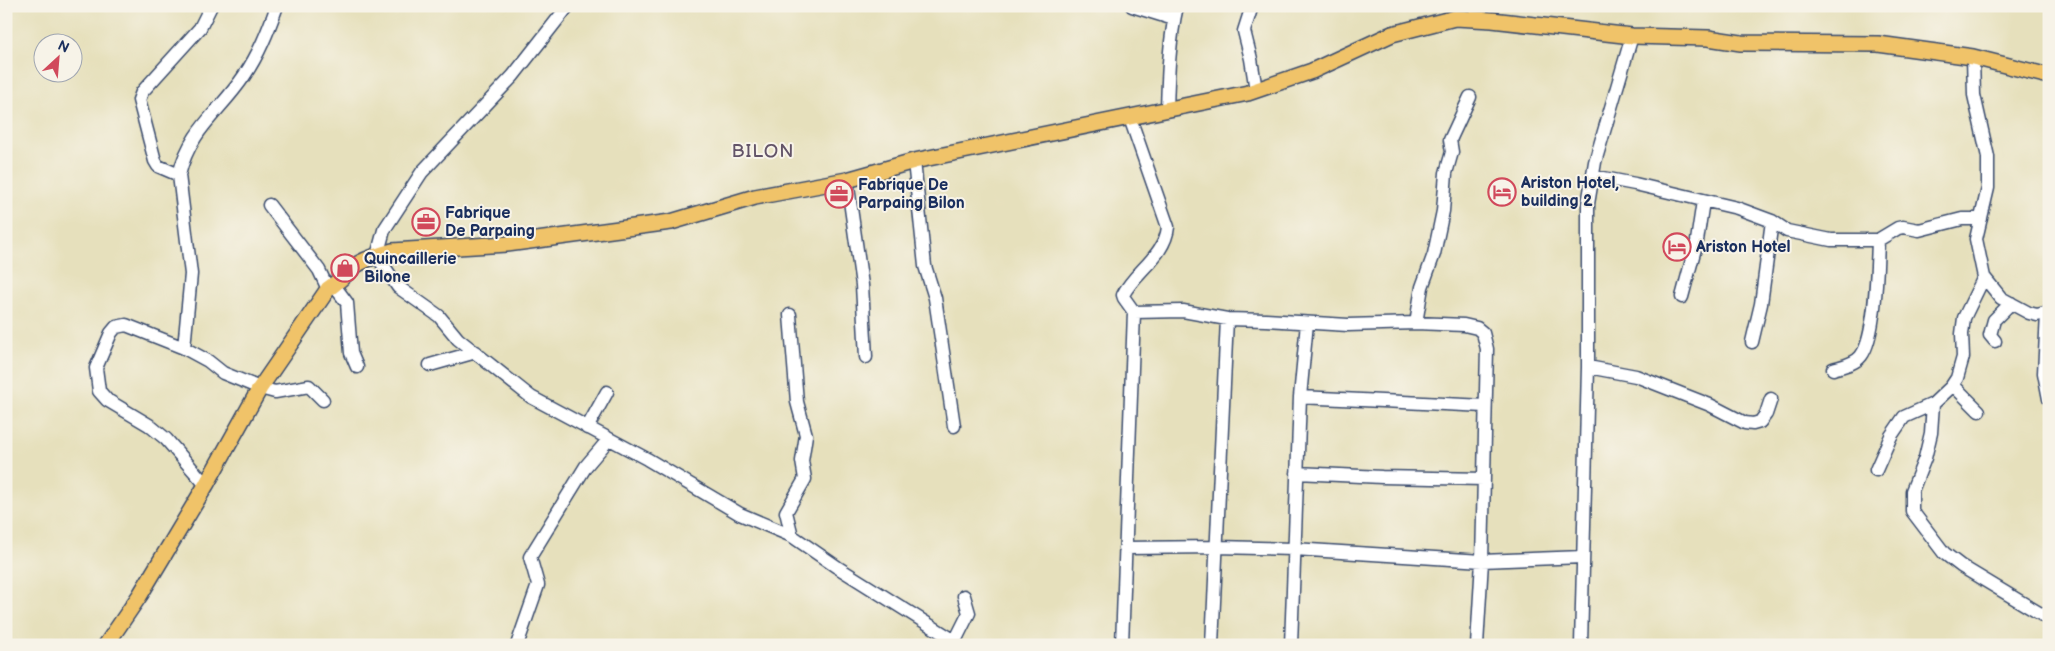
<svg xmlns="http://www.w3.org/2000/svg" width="2055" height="651" viewBox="0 0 2055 651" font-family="'Balsamiq Sans',sans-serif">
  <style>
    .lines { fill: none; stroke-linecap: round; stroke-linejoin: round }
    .minor-casing { stroke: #394a6c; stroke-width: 15 }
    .major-casing { stroke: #394a6c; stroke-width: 18 }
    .minor { stroke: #fff; stroke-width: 12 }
    .major { stroke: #f0c369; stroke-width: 15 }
    .labels { text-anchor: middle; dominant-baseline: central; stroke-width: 4; stroke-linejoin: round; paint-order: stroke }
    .poi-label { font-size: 16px; font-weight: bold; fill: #1b2f5e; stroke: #f7f3e8; text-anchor: start }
    .quarter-label { font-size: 19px; letter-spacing: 1px; fill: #635468; stroke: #f7f3e8 }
  </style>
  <rect width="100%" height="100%" fill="#f7f3e8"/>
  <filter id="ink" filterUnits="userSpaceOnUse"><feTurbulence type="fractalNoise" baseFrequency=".02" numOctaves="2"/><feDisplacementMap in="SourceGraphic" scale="10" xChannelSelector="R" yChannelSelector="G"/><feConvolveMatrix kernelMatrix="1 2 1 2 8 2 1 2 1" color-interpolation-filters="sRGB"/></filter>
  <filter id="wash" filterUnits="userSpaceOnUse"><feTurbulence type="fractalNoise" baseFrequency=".0096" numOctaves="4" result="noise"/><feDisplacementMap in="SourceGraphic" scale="20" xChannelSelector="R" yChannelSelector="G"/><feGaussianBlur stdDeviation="1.12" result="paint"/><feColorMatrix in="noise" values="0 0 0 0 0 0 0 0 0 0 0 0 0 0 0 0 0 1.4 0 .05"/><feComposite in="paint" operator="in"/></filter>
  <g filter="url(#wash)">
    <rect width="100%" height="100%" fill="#e6e0bc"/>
  </g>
  <g filter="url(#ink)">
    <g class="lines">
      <g class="minor-casing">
        <path id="minor" d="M568,6L513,76L422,172L384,230L377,256L398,287L439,316L458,339L531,397L647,459L740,514L792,536L837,567L955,641L958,645
          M1132,6L1174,19
          M1252,6L1244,31L1251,59L1256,90
          M1973,57L1974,95L1988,157V188L1976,239L1984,277L2001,298L2029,313L2037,315L2049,312
          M1167,110C1168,75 1169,41 1177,6
          M914,161L925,266L935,298L954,426
          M179,175L158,166L155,161L139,100L142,92L200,28L211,6
          M1593,176L1635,184L1737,208L1772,221L1787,231L1831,240H1878L1898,228L1903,227L1919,230L1962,219H1981
          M847,180L862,285L866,357
          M269,205L319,270L328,289
          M336,283V288L347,303L351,353L357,367
          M1682,297L1697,241L1703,201
          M1134,312L1183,311L1227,319L1266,320L1348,325L1416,323L1464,325L1477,328L1483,333L1487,349L1482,561L1477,645
          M2047,314L2044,373L2049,399
          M790,315L797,402L806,435L802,461L805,479L786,512L792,536
          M1416,323L1422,287L1434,254L1443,211L1446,173L1452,152L1450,140L1470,97
          M1995,341L1990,335L1994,320L2011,303
          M1752,342L1761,304L1772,221
          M184,348L191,274L179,175C190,129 220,112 244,76C259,54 268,31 277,6
          M430,365L476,352
          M1588,367L1636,376L1710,405L1745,423L1753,424L1760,422L1766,414L1771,399
          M1833,369C1843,366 1855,364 1861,356C1876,337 1877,266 1878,240
          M1951,387L1956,388L1979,411
          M1300,397L1485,406
          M1933,404L1931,433L1925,458L1912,491V511L1944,553L1961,566L2049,619
          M587,428L607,392
          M1876,470L1891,436L1904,417L1933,404L1951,387L1957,378L1963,357L1962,334L1964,318L1984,277
          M1297,473L1382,477L1484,479
          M206,485L166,439L149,425L107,400L99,391L96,368L111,333L116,327L126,325L184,348L208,361L223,373L260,388L275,392L309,386L323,400
          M1125,548L1218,547L1294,549L1482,561L1583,557
          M955,641L969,613L964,596
          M517,645L538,585L530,557L586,466L609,439
          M1122,645L1134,312L1124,298L1123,295C1135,271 1165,256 1168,227L1130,118
          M1212,645L1227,319
          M1291,645L1300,397L1307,323
          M1581,645L1588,367V204L1595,162L1632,36"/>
      </g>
      <g class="major-casing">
        <path id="major" d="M106,645L140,595L206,485L260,388L328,289C338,282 346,274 355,266C365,258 380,255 392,251L507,244L671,222L755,197L847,180L914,161L1248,93L1312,71L1392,34L1455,18L1492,20L1632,36L1708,38L1741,43L1878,44L1973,57L2049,76"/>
      </g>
      <use href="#minor" class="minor"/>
      <use href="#major" class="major"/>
    </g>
  </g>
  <defs>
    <g id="hotel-ring" transform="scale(1.4375)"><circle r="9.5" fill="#f7f3e8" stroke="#d1495b" stroke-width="1.5"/><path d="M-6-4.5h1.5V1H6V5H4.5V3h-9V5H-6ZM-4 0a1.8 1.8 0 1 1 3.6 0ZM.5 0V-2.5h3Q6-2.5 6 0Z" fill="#d1495b"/></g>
    <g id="office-ring" transform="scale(1.4375)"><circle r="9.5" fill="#f7f3e8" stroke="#d1495b" stroke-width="1.5"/><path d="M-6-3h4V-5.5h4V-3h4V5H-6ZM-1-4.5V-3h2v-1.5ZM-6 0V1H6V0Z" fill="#d1495b"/></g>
    <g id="shop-ring" transform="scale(1.4375)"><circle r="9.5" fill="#f7f3e8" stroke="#d1495b" stroke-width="1.5"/><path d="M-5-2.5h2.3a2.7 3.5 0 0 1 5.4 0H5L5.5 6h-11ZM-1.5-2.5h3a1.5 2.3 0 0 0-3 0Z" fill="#d1495b"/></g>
  </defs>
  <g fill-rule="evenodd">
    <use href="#hotel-ring" x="1502" y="192"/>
    <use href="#office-ring" x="839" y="194"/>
    <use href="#office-ring" x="426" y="222"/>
    <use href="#hotel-ring" x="1677" y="247"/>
    <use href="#shop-ring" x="345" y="268"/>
  </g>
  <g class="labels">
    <g class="poi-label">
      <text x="1521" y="183">Ariston Hotel,<tspan x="1521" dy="18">building 2</tspan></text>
      <text x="858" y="185">Fabrique De<tspan x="858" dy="18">Parpaing Bilon</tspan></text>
      <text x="445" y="213">Fabrique<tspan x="445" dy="18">De Parpaing</tspan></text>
      <text x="1696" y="247">Ariston Hotel</text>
      <text x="364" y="259">Quincaillerie<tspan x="364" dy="18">Bilone</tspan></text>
    </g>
    <g class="quarter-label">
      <text x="763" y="151">BILON</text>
    </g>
  </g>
  <rect width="2055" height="651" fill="none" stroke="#f7f3e8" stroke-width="25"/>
  <g transform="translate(58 58) rotate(26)"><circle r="24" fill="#f7f3e8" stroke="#9fa5b1"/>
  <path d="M0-4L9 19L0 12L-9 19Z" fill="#d1495b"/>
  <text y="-8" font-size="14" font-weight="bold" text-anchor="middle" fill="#1b2f5e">N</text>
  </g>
</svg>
